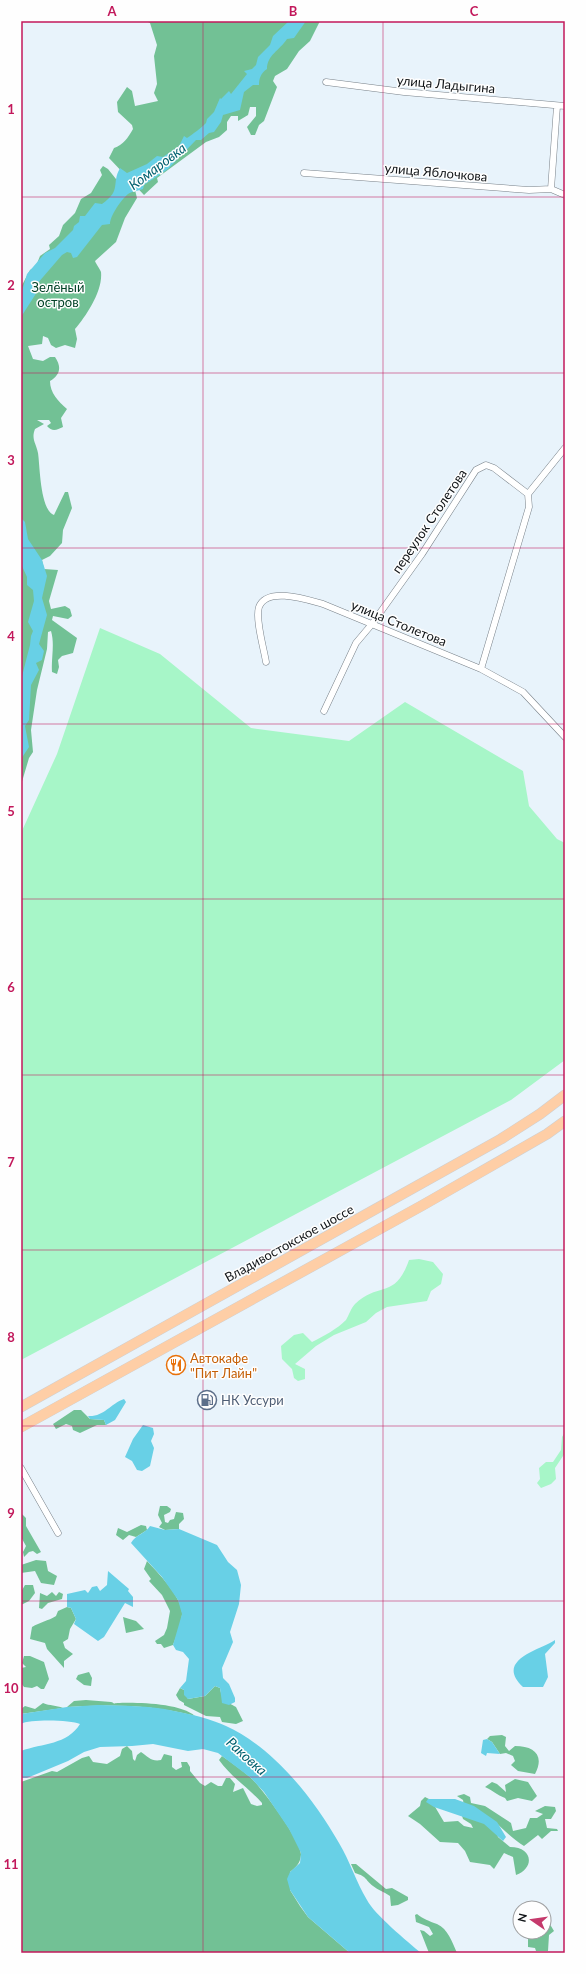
<svg xmlns="http://www.w3.org/2000/svg" width="586" height="1974" viewBox="0 0 586 1974" font-family="Lato,sans-serif">
  <style>
    .green { fill: #a7f6c8 }
    .forest { fill: #72c195 }
    .water { fill: #68d0e6 }
    .lines { fill: none; stroke-linecap: round; stroke-linejoin: round }
    .minor-casing { stroke: #788189; stroke-width: 7 }
    .trunk-casing { stroke: #cfd0d1; stroke-width: 11 }
    .minor { stroke: #fff; stroke-width: 6 }
    .trunk { stroke: #fecea6; stroke-width: 10 }
    .grid { fill: none; stroke: #c2185b; stroke-width: 1; stroke-opacity: 0.55 }
    .labels { text-anchor: middle; dominant-baseline: central; stroke-width: 3; stroke-linejoin: round; paint-order: stroke }
    .street-label { font-size: 13px; fill: #101417; stroke: #fefefe }
    .park-label { font-size: 13px; fill: #004226; stroke: #fefefe }
    .food-label { font-size: 13px; fill: #c56008; stroke: #fefefe; text-anchor: start }
    .service-label { font-size: 13px; fill: #4e5e75; stroke: #fefefe; text-anchor: start }
    .water-label { font-size: 14px; font-style: italic; fill: #00606f; stroke: #fefefe }
    .neatline { fill: none; stroke: #c2185b; stroke-width: 1.5 }
    .grid-label { font-size: 13px; text-anchor: middle; font-weight: bold; fill: #c2185b }
  </style>
  <rect width="100%" height="100%" fill="#e8f3fb"/>
  <path class="green" d="M100,628L160,654L251,728L349,741L405,702L523,771L529,806L557,839L565,843V1060L511,1100L21,1360V833L57,754Z
    M419,1259L433,1262L443,1274L441,1284L431,1291L427,1301L387,1307L376,1313L366,1322L334,1335L316,1346L295,1364L305,1369V1379L298,1381L294,1378L292,1369L282,1359L281,1346L294,1335L303,1333L312,1342C324,1336 337,1329 346,1320C349,1315 351,1308 355,1304C379,1281 395,1300 409,1260Z
    M565,1432V1453L555,1468L556,1479L551,1484L541,1488L537,1483L540,1479L539,1468L546,1462H553L561,1450L562,1437Z"/>
  <path class="forest" d="M146,21H320L310,41L299,51L287,69L275,76L273,81L277,87L264,121L259,125L255,135H251L247,127L256,116V107H250L248,115L238,121V116H231L227,122V130L219,137L206,142L157,178L158,182L144,195L109,158L114,148C123,145 128,138 133,129L132,125L118,112L117,102L127,87L132,91L135,106L158,101L154,93L157,84L154,56L157,45L150,23Z
    M103,166L108,169L116,179L135,190L137,198L125,218L116,242L95,261C96,264 100,269 101,272C103,291 86,316 75,329L77,339L75,348L65,345L56,348L51,345L48,338L43,336L42,344L28,346L33,359L43,361L50,357H55C62,367 60,375 50,381C50,393 58,401 67,409L61,418L63,427C57,430 52,432 47,426L51,423L49,420H37L44,424L35,429C31,439 36,443 38,453C40,466 40,510 54,515L65,492H68L72,508L63,530L62,543L50,556L42,560L44,569L58,570L49,601L51,609L65,606L70,609L72,616L68,619L53,616L52,620L77,638L73,653L62,656L58,660L59,667L57,674L52,672C51,658 55,644 51,631L48,632L47,649L37,690L31,730L33,752L29,758L21,785V287L30,270L36,266L40,256L50,249L49,245L59,236L63,225L75,213L81,199L91,193L102,175L100,170Z
    M74,1410H81L90,1419L104,1420L106,1425H97L80,1433L73,1430L72,1426L66,1424L56,1429L53,1424Z
    M160,1506H167L171,1509L170,1512L164,1515L165,1522L168,1523L170,1520L174,1519L176,1512L183,1513L184,1519L179,1524V1529L165,1530L159,1527L162,1523L158,1515Z
    M21,1513L26,1518V1526L41,1552L37,1554L33,1551L29,1552L24,1557L23,1552L26,1546L21,1537Z
    M141,1525L146,1526L147,1530L136,1537L129,1535L123,1540L116,1535L118,1528L127,1532Z
    M36,1560L46,1561L48,1571L57,1576L54,1585L41,1583L35,1571L21,1573V1565Z
    M147,1561C159,1574 180,1595 182,1612C183,1618 176,1639 173,1645L164,1648L161,1644H157L155,1641L164,1635L167,1628L170,1611L162,1595L149,1581L151,1579L144,1569Z
    M25,1585H33L35,1593L29,1601L21,1605V1592Z
    M52,1592L56,1596L59,1592L63,1594L62,1599L48,1603L42,1609L39,1608L40,1593L47,1596Z
    M67,1607L71,1608L76,1619L70,1629L68,1639L63,1642L65,1648L73,1654L64,1661V1668L47,1649L45,1643L30,1639L32,1627C40,1622 48,1621 56,1616L58,1611Z
    M123,1617L136,1621L144,1629L126,1633Z
    M24,1656H30L44,1662L49,1679L44,1689H41L37,1686L32,1688L24,1687L21,1683V1668L26,1667L22,1663Z
    M89,1672L92,1678L91,1686L84,1685L76,1679L78,1675Z
    M215,1686L220,1688C222,1701 226,1701 236,1707L243,1721L236,1724L222,1722L220,1717L206,1716L184,1705V1703L179,1700L176,1695L180,1688L184,1690L188,1699L205,1696Z
    M86,1700C94,1701 103,1701 111,1702C115,1703 112,1704 117,1703C135,1702 181,1703 195,1716C153,1705 110,1704 67,1707L74,1701Z
    M43,1703C50,1706 56,1705 63,1708L21,1714V1709L25,1706L35,1709Z
    M502,1735L506,1737L505,1746L509,1751L515,1746C534,1746 545,1755 535,1774L518,1771L511,1765L515,1761L513,1756L506,1753L500,1754L492,1742L487,1739L490,1736Z
    M127,1746L132,1751L133,1759L135,1761L137,1755L141,1752C148,1757 152,1762 161,1760L164,1754L172,1756V1767L176,1770L182,1767L181,1762H187L190,1767V1771L200,1783L205,1786L211,1782L218,1786H222L226,1778H230L235,1784L233,1792L243,1788L251,1804L257,1806L262,1805V1803C249,1788 231,1777 219,1760L222,1756C232,1763 242,1770 251,1778C262,1788 302,1842 301,1855C300,1864 296,1867 290,1872V1890L300,1906L308,1917L350,1953H21V1782L52,1771L57,1772L82,1758L89,1756L93,1762L107,1764L120,1756L122,1749Z
    M515,1779L528,1782L537,1796L532,1801L518,1798L507,1801L505,1798C497,1795 492,1790 485,1787L492,1782L497,1784L506,1792L505,1785Z
    M464,1794L470,1797L471,1803L485,1806L511,1823L513,1831L526,1828L530,1818H537L543,1814L535,1811L545,1806L555,1807L556,1811L551,1819H545L547,1828L557,1829L558,1831H551L542,1839L538,1835L524,1846C514,1840 502,1828 493,1820L498,1837L510,1847C533,1847 535,1868 516,1875L513,1857L504,1853L494,1869L490,1865L470,1862L465,1851L458,1843L440,1842L420,1824L408,1816L420,1806L421,1801L425,1797L431,1800L444,1822L458,1821L464,1826L473,1828L471,1824L463,1819L460,1809L464,1806L463,1800L457,1796Z
    M351,1864H356L386,1889L392,1888L408,1897V1900L398,1905L391,1906L390,1896C384,1892 378,1890 373,1886C364,1879 368,1877 355,1873Z
    M417,1914C423,1919 429,1921 437,1924C448,1929 452,1942 457,1953H429L420,1930L424,1931L430,1936L433,1934L429,1927L416,1922L415,1915Z
    M544,1921H548L554,1931L549,1935L548,1951H536L535,1948L528,1947V1938L534,1932H544Z"/>
  <path class="water" d="M289,21H306L294,38L287,39C280,50 267,55 267,69C261,73 259,78 259,85H253L244,92L240,110L223,115L221,122L214,132L209,133L201,140H196L168,169L144,185L143,189C137,191 133,191 128,194C121,200 110,216 110,224L102,225L77,257L73,258L71,253L67,252L62,255L37,284V292L21,317V294L27,274L45,253L55,248L73,230L74,226L79,222L80,216H85L95,203L102,204C122,190 111,184 120,168L127,173L147,164L157,156L163,157L179,146L184,136L187,138C193,134 201,128 206,123L207,119L214,112L220,98L221,99L229,91L231,94L247,74L244,71L252,69L256,65L258,57L270,45L273,36Z
    M21,518L25,522L28,539L42,560L47,576L42,598L47,615L39,644L44,651L42,660L36,663L39,670L31,685L29,720L25,726L29,747L21,759V680L30,645L31,636L33,631L28,622L34,601L33,590L27,585V577L21,564Z
    M124,1399L126,1402L115,1420L106,1425L104,1420L90,1419L88,1416C104,1417 110,1404 124,1399Z
    M143,1425L153,1428L154,1434L151,1441L154,1448L150,1466L142,1471L137,1470L132,1461L125,1457L133,1439Z
    M150,1526L165,1530L179,1529L217,1545L228,1562L237,1570L241,1585L239,1604L230,1632L233,1642L222,1668L223,1678L229,1684L235,1698V1702L229,1705L222,1703L220,1688L215,1686L205,1696L188,1699L184,1695V1690L180,1688L186,1681L189,1659L183,1652L176,1650L173,1645L182,1614L178,1600L162,1577L131,1543C136,1534 145,1534 150,1526Z
    M108,1571L129,1589L128,1591L133,1597V1607L125,1603L104,1637L98,1641L74,1624L76,1619L71,1608L67,1607V1594L85,1590L88,1593L92,1587L97,1586L100,1591L107,1585Z
    M555,1640V1643L545,1654L548,1677L543,1687H523C494,1660 540,1650 555,1640Z
    M98,1705C123,1706 149,1705 174,1711C191,1714 211,1719 226,1726C274,1748 314,1799 339,1843C350,1861 356,1882 367,1900C374,1914 408,1942 421,1953H350L308,1917L290,1890L287,1879L290,1872L300,1863L301,1853L289,1829L264,1792L251,1778L218,1753L203,1749L188,1751L153,1744L132,1746L100,1747L84,1752L68,1761L27,1778H21V1751C43,1743 67,1745 80,1724C71,1720 30,1719 21,1724V1714L67,1707Z
    M487,1739L492,1742L500,1754L487,1753L486,1756L481,1753L483,1740Z
    M428,1799H455L474,1806L497,1822L506,1837L503,1841L484,1824L434,1807L426,1802Z"/>
  <g class="lines">
    <g class="minor-casing">
      <path id="minor" d="M326,82L404,92L565,106
        M304,173L529,190L551,189L565,195
        M551,189L557,106
        M528,494L565,448
        M266,662C264,649 255,619 259,607C267,586 308,600 323,604L481,669L523,692L565,737
        M324,711L356,643L372,624L422,554L476,470L486,465L494,468L528,494L529,507L481,669
        M21,1468L58,1533"/>
    </g>
    <g class="trunk-casing">
      <path id="trunk" d="M21,1407L501,1139L540,1114L565,1095
        M21,1427L423,1205L547,1134L565,1121"/>
    </g>
    <use href="#minor" class="minor"/>
    <use href="#trunk" class="trunk"/>
  </g>
  <path class="grid" d="M203,21V1953M383,21V1953M21,197H565M21,373H565M21,548H565M21,724H565M21,899H565M21,1075H565M21,1250H565M21,1426H565M21,1601H565M21,1777H565"/>
  <defs>
    <g id="restaurant-ring" transform="scale(1)"><circle r="9.5" fill="#fefefe" stroke="#e8710a" stroke-width="1.5"/><path d="M-5-6h1v4h1v-4h1v4h1v-4h1v5L-1.5 .5V6h-2V.5L-5-1ZM5-6V6H3V1.5H1.5Q1.5-4 5-6Z" fill="#e8710a"/></g>
    <g id="fuel-ring" transform="scale(1)"><circle r="9.5" fill="#fefefe" stroke="#5c6f8a" stroke-width="1.5"/><path d="M-5.5-6h7V0h2V4h1.3V-2.5L3-4.5l.8-.8L6-3V5H2.5V1h-1V6h-7ZM-4.2-4.7v3.2H.2V-4.7Z" fill="#5c6f8a"/></g>
  </defs>
  <g fill-rule="evenodd">
    <use href="#restaurant-ring" x="176" y="1365"/>
    <use href="#fuel-ring" x="207" y="1400"/>
  </g>
  <g class="labels">
    <g class="street-label">
      <text transform="translate(446 84) rotate(5)">улица Ладыгина</text>
      <text transform="translate(436 172) rotate(5)">улица Яблочкова</text>
      <text transform="translate(429 521) rotate(-56)">переулок Столетова</text>
      <text transform="translate(399 623) rotate(22)">улица Столетова</text>
      <text transform="translate(289 1243) rotate(-29)">Владивостокское шоссе</text>
    </g>
    <g class="park-label">
      <text x="58" y="287">Зелёный<tspan x="58" dy="15">остров</tspan></text>
    </g>
    <g class="food-label">
      <text x="190" y="1358">Автокафе<tspan x="190" dy="15">"Пит Лайн"</tspan></text>
    </g>
    <g class="service-label">
      <text x="221" y="1400">НК Уссури</text>
    </g>
    <g class="water-label">
      <text transform="translate(157 166) rotate(-37)">Комаровка</text>
      <text transform="translate(247 1756) rotate(42)">Раковка</text>
    </g>
  </g>
  <rect width="586" height="1974" fill="none" stroke="#fefefe" stroke-width="44"/>
  <g transform="translate(532 1920) rotate(283)"><circle r="19" fill="#fefefe" stroke="#9fa0a2"/>
  <path d="M0-3L7 15L0 10L-7 15Z" fill="#c5396b"/>
  <text y="-6" font-size="11" font-weight="bold" text-anchor="middle" fill="#101417">N</text>
  </g>
  <rect x="22" y="22" width="542" height="1930" class="neatline"/>
  <g class="grid-label">
    <text x="112" y="16">A</text>
    <text x="293" y="16">B</text>
    <text x="474" y="16">C</text>
    <text x="11" y="114">1</text>
    <text x="11" y="290">2</text>
    <text x="11" y="465">3</text>
    <text x="11" y="641">4</text>
    <text x="11" y="816">5</text>
    <text x="11" y="992">6</text>
    <text x="11" y="1167">7</text>
    <text x="11" y="1342">8</text>
    <text x="11" y="1518">9</text>
    <text x="11" y="1693">10</text>
    <text x="11" y="1869">11</text>
  </g>
</svg>
